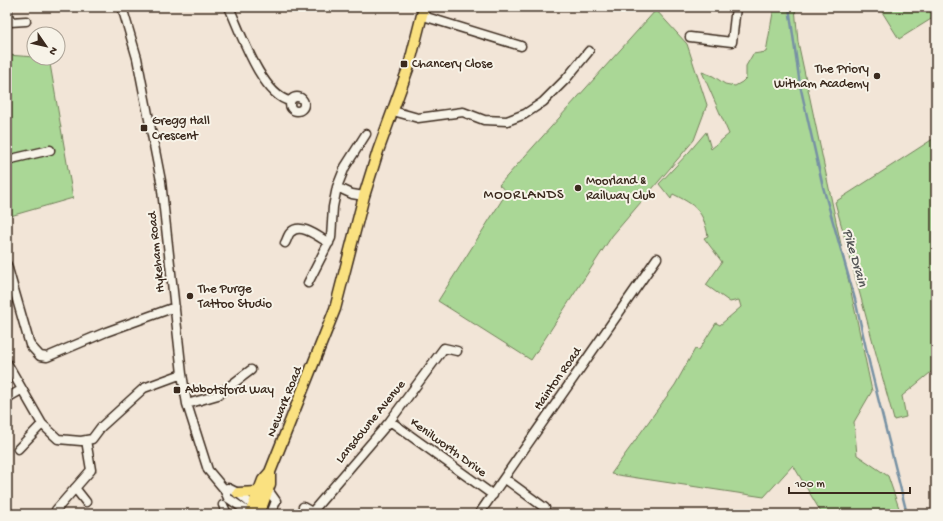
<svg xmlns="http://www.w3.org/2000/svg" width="943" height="521" viewBox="0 0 943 521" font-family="'Gochi Hand',sans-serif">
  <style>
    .green { fill: #aad796; stroke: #72805a }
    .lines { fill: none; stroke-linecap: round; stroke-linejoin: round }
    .stream { stroke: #7791a4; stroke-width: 2.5 }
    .minor-casing { stroke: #3b2a1e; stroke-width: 11 }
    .major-casing { stroke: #3b2a1e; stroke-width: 13 }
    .minor { stroke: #f7f3e8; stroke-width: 8 }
    .major { stroke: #fae180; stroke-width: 10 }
    .poi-dot { fill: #3b2a1e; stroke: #f7f3e8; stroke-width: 1.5 }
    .labels { text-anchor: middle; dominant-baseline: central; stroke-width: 4; stroke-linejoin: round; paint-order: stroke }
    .poi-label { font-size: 13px; fill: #3b2a1e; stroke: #f7f3e8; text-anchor: start }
    .street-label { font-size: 13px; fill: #3b2a1e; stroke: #f7f3e8 }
    .neighbourhood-label { font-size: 14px; letter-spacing: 1px; fill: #3b2a1e; stroke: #f7f3e8 }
    .water-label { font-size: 14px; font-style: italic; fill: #545556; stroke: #f7f3e8 }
  </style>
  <rect width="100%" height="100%" fill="#f2e5d7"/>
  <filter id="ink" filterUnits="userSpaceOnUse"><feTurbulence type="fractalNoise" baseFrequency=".025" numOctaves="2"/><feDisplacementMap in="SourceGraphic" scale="8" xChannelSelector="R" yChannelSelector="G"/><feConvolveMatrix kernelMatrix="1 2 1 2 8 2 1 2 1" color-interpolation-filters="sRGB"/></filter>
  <g filter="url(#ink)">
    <path class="green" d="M774,7H795L798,42L872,391L854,422L857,455L888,476L901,514H822L793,465L764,497L611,474L675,385L695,349L699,350L716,323L720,325L741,307L739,300L730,302L706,285L722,262L704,238L708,236C703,210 695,205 673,194L671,199L659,184L689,152L706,132L711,149L729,134L702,72L713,76L725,84L735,86L742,82L746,78V66L753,54L766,52Z
      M879,7H936V16L899,39Z
      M656,10L687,44L707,105L694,140L612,236L531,360L438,301L507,192L499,185Z
      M7,55L49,58L73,198L7,217Z
      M936,137V368L902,396L906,417L894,420L835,202Z"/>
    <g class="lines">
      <path class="stream" d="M789,7L800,85L823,187L855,299L870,366L907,514"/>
      <g class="minor-casing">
        <path id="minor" d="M122,7L137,58L161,181L182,374L187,404L208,470L224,489L228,498L251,514
          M229,7C240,31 262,96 290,101
          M7,10L10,22H7
          M423,16L521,46
          M10,22L26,21
          M690,37L732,42L736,7
          M290 104a7 7 0 1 1 14 0a7 7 0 1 1-14 0Z
          M393,111L418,118L463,112L484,120L507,121L525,114L543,102L566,79L589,51
          M7,160L50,150
          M337,187L345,167L366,134
          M285,243C287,240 288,234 291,232C301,222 320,238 329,243
          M7,265L30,345L40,356L47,357L106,332L175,307
          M308,283L331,238L333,207L337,187L352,194L364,196
          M7,363L42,424L58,439L81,441L92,439L101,427L144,388L182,374
          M7,398L21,390
          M187,404L218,395L251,370
          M390,421L493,495
          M18,449L42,424
          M504,478L545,508L543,514
          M75,488L86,502
          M224,489L228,488L238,493L257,509
          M261,490L271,494L276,501L271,514
          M223,505L227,514
          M303,507L312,512L390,421L444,348L457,351
          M56,510L91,470L86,440
          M479,514L657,258"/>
      </g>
      <g class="major-casing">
        <path id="major" d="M238,493L258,492
          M250,514L263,480L270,472L335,309L364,196L378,151L409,66L424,7
          M259,514L270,484V472"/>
      </g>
      <use href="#minor" class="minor"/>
      <use href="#major" class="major"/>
    </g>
  </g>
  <g class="poi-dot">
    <rect x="400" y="60" width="8" height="8" rx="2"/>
    <circle cx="877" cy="76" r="4"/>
    <rect x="140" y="124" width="8" height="8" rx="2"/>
    <circle cx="578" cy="188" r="4"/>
    <circle cx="190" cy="296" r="4"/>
    <rect x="173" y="386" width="8" height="8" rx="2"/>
  </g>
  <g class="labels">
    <g class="poi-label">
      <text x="412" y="64">Chancery Close</text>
      <text x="869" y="69" text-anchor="end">The Priory<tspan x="869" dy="15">Witham Academy</tspan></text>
      <text x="152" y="121">Gregg Hall<tspan x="152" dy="15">Crescent</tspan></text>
      <text x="586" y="181">Moorland &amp;<tspan x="586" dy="15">Railway Club</tspan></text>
      <text x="198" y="289">The Purge<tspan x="198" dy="15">Tattoo Studio</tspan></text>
      <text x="185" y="390">Abbotsford Way</text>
    </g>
    <g class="street-label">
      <text transform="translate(157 252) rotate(-96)">Hykeham Road</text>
      <text transform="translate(558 379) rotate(-55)">Hainton Road</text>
      <text transform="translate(285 402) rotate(-68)">Newark Road</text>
      <text transform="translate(371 422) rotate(-51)">Lansdowne Avenue</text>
      <text transform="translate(448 448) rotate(36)">Kenilworth Drive</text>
    </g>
    <g class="neighbourhood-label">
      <text x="524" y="195">MOORLANDS</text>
    </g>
    <g class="water-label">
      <text transform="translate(854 258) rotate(74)">Pike Drain</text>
    </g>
  </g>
  <rect width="943" height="521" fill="none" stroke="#f7f3e8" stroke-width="24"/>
  <rect x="12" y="12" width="919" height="497" fill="none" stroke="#3b2a1e" stroke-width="1.5" filter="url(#ink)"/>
  <g transform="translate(46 46) rotate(124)"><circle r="19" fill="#f7f3e8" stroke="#aca397"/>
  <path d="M0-3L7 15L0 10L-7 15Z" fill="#3b2a1e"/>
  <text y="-6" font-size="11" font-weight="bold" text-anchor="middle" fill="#3b2a1e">N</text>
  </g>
  <path d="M789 487v6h121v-6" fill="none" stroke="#3b2a1e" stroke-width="2"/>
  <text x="795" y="487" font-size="12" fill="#3b2a1e" stroke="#f7f3e8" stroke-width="3" paint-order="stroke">100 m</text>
</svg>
